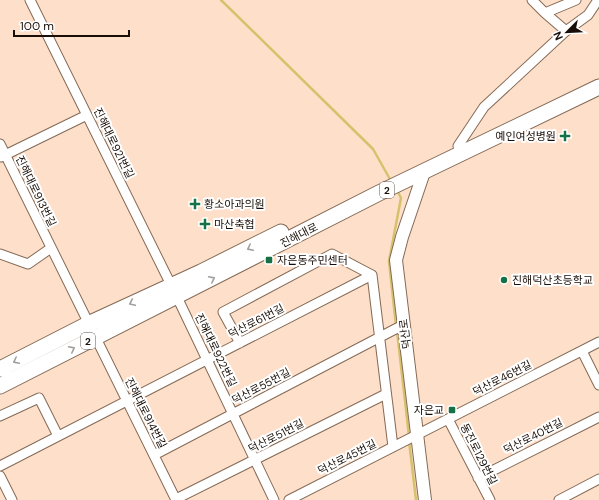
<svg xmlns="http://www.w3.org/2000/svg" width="599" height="500" viewBox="0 0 599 500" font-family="'DM Sans','Noto Sans KR',sans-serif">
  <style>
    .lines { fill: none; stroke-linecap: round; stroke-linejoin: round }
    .stream { stroke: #d5c26c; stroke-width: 2.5 }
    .minor-casing { stroke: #846a56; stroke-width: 11 }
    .tertiary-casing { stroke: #846a56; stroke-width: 14 }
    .primary-casing { stroke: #846a56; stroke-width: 17 }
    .minor { stroke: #fff; stroke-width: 9 }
    .tertiary { stroke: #fff; stroke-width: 12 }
    .primary { stroke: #fff; stroke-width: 15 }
    .oneway { stroke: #a39f9c }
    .poi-dot { fill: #167246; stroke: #fff; stroke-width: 1.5 }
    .labels { text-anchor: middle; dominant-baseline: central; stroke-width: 4; stroke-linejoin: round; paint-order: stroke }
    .shield { fill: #fff; stroke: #5d5651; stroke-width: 1 }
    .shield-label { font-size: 10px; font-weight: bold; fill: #180e07 }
    .poi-label { font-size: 11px; fill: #180e07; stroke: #fff; text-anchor: start }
    .street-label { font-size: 11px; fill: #180e07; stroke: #fff }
  </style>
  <rect width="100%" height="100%" fill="#fedfc9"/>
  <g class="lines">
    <path class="stream" d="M221,0L373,149L391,181
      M396,326L389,261L401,198L397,190
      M397,331L409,436
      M409,441L416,500"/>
    <g class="minor-casing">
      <path id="minor" d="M30,0L177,297L274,500
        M532,0L545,13L566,31
        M545,13L576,0
        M0,144L176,500
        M458,146L484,107L566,31L588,15L598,0
        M1,157L87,115
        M0,254L28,264L51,248
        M372,275L393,447
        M240,343L223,312L332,254L372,275
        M582,351L599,385
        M0,416L39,398L58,436
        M448,419L490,500
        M154,455L403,325
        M0,466L372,275
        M0,476L12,500
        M478,478L599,417
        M176,499L386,394
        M289,500L599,342
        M559,500L599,479"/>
    </g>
    <g class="tertiary-casing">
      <path id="tertiary" d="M424,172L402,237L396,260L425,500"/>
    </g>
    <g class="primary-casing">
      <path id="primary" d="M0,369L88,324L201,272L281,232
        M0,386L379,193L599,87"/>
    </g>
    <use href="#minor" class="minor"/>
    <use href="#tertiary" class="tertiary"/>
    <use href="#primary" class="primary"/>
  </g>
  <defs><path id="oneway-chevron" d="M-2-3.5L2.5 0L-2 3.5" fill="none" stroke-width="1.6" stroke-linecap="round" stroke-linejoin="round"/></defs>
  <g class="oneway">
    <use href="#oneway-chevron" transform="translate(250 248) rotate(153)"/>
    <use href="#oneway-chevron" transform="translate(212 279) rotate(-27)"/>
    <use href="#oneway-chevron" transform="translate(132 303) rotate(155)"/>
    <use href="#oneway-chevron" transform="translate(72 349) rotate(-27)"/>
    <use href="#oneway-chevron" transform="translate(16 361) rotate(153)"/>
  </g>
  <g class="poi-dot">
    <path d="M563 130h4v4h4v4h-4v4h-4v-4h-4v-4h4z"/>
    <path d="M193 198h4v4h4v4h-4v4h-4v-4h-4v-4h4z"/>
    <path d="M203 218h4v4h4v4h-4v4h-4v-4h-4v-4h4z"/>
    <rect x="265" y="256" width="8" height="8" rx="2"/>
    <circle cx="504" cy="280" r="4"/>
    <rect x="448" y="406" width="8" height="8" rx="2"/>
  </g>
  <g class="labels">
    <g class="shield">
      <rect x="380" y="182" width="14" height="16" rx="3"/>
      <rect x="81" y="333" width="14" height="16" rx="3"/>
    </g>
    <g class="shield-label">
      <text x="387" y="190">2</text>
      <text x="88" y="341">2</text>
    </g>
    <g class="poi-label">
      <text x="556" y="136" text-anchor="end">예인여성병원</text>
      <text x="204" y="204">황소아과의원</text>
      <text x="214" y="224">마산축협</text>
      <text x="277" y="260">자은동주민센터</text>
      <text x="512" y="280">진해덕산초등학교</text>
      <text x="444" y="410" text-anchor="end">자은교</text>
    </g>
    <g class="street-label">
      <text transform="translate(114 143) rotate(64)">진해대로921번길</text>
      <text transform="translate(36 191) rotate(64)">진해대로913번길</text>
      <text transform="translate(299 235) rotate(-27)">진해대로</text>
      <text transform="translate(256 321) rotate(-27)">덕산로61번길</text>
      <text transform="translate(405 334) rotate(-97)">덕산로</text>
      <text transform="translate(216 350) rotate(64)">진해대로922번길</text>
      <text transform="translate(502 378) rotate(-27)">덕산로46번길</text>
      <text transform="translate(261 386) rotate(-28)">덕산로55번길</text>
      <text transform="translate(146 413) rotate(63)">진해대로914번길</text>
      <text transform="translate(276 436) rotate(-27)">덕산로51번길</text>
      <text transform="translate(533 436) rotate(-27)">덕산로40번길</text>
      <text transform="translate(479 454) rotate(63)">동진로129번길</text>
      <text transform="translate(347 457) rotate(-27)">덕산로45번길</text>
    </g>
  </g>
  <g transform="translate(567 32) rotate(246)" stroke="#ffffff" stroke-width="3" paint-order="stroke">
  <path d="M0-3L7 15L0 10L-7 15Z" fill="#180e07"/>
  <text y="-6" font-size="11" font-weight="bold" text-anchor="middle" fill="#180e07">N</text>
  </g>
  <path d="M14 30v6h115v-6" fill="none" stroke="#180e07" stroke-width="2"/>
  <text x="20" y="30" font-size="12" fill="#180e07" stroke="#ffffff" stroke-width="3" paint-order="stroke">100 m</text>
</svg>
